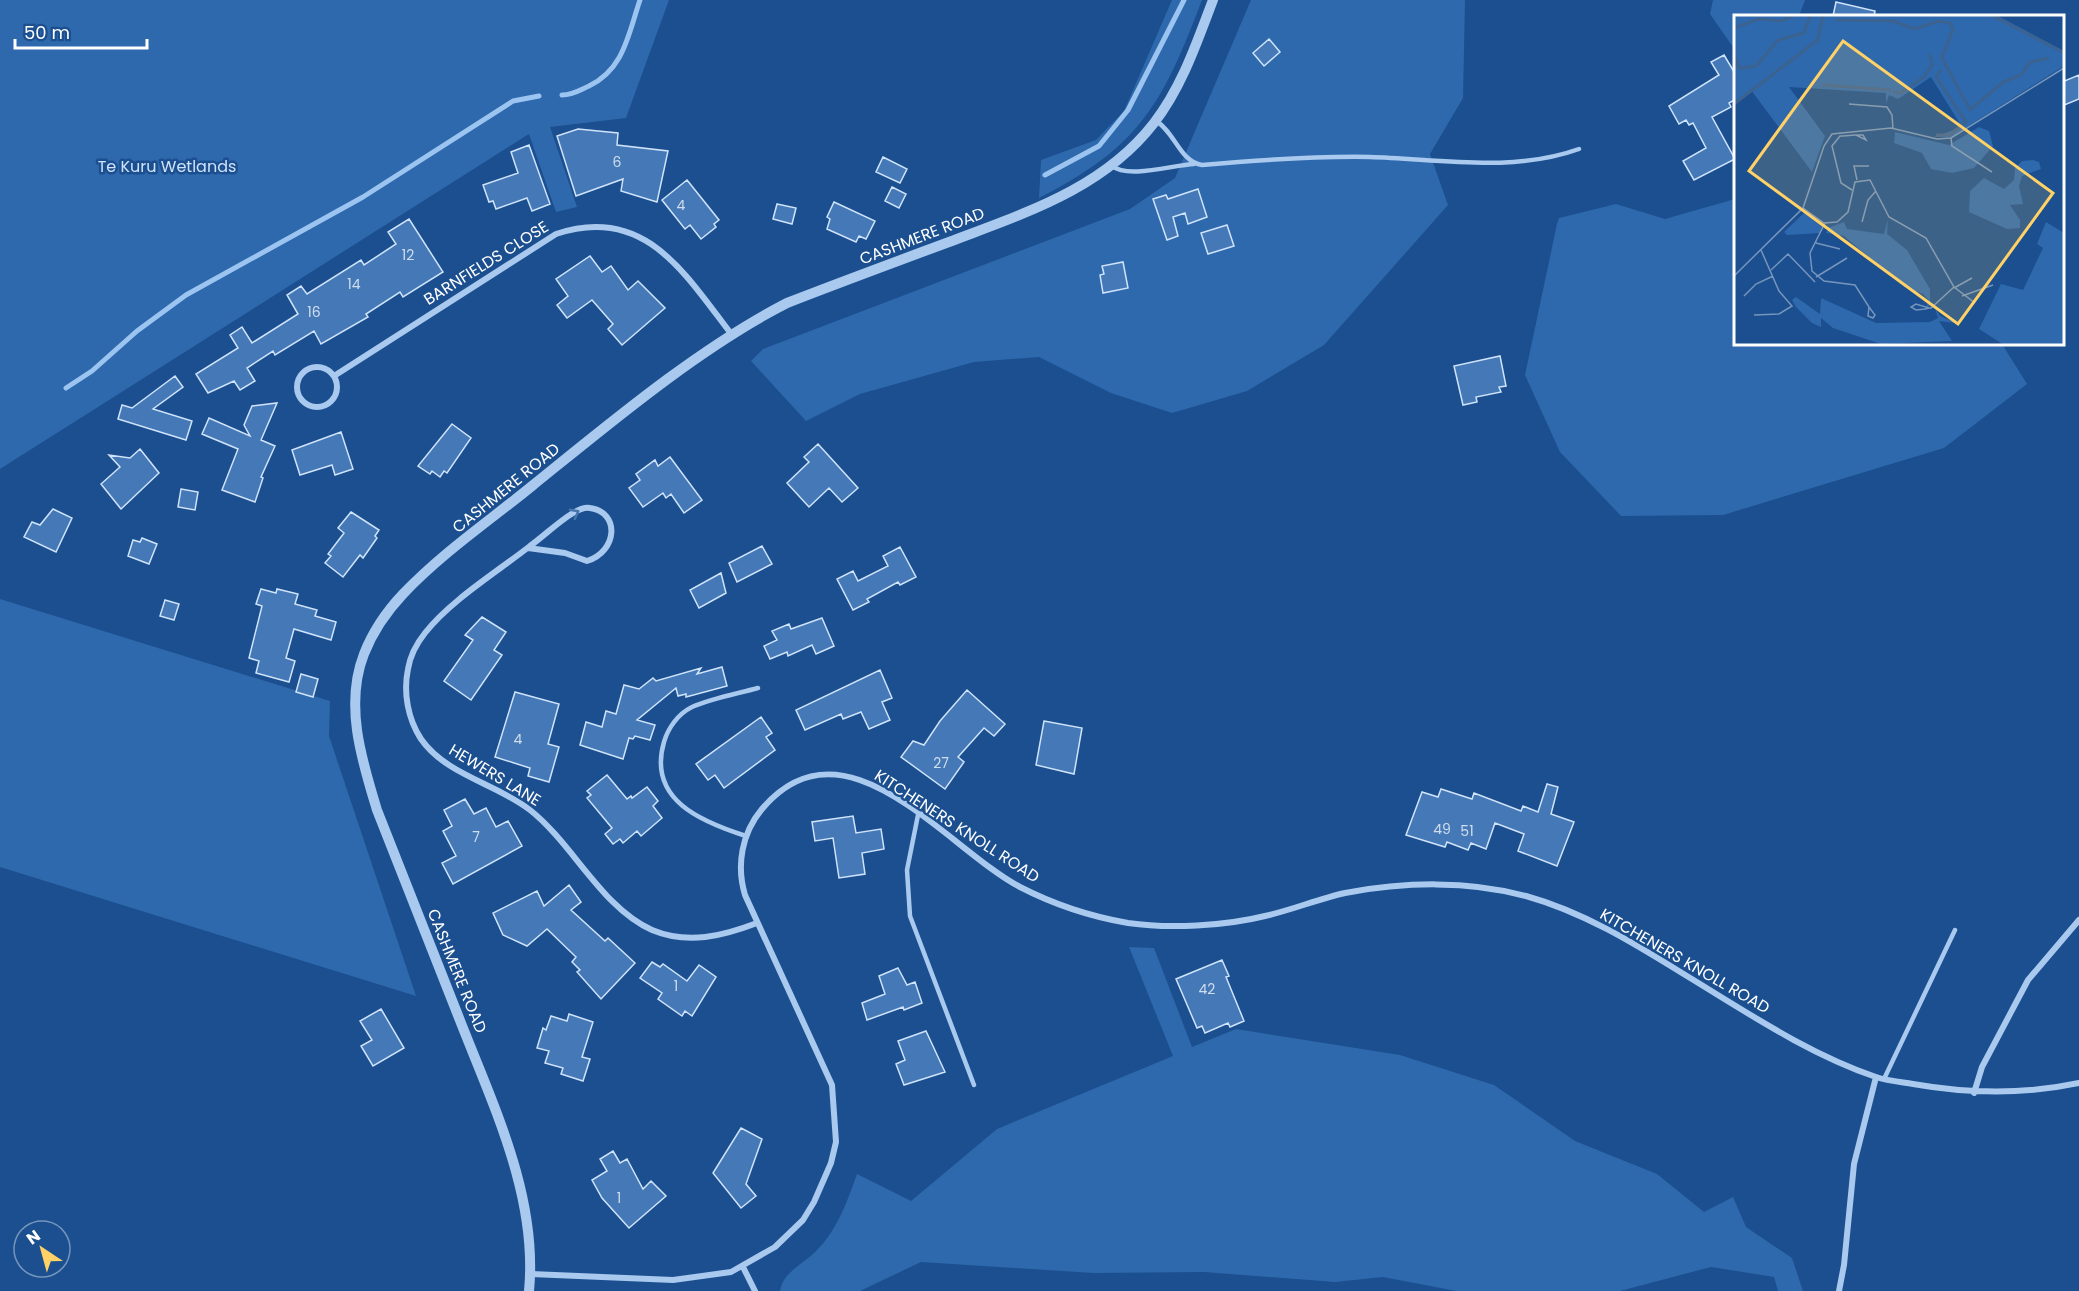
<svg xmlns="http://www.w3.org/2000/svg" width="2079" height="1291" viewBox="0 0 2079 1291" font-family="Poppins,sans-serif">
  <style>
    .green { fill: #2e69ad }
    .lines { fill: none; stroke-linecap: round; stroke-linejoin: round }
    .stream { stroke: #9cc4f0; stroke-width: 5 }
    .building { fill: #4478b7; stroke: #cfe3fa; stroke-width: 1.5 }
    .service { stroke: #a9c9ee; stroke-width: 4.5 }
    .minor { stroke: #a9c9ee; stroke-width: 6 }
    .tertiary { stroke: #a9c9ee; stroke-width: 10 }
    .oneway { stroke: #4674ac }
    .labels { text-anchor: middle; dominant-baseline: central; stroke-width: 5; stroke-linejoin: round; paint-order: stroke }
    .number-label { font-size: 14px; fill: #d0dded }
    .park-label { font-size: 16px; fill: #cfe3fa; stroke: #1b4f8f }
    .street-label { font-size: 16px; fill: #fff; stroke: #1b4f8f }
    .inset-river { fill: none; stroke: #3c6290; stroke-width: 3 }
    .inset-road { fill: none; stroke: #7695bc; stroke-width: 1.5 }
    .view { fill: #ffd166; fill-opacity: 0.15; stroke: #ffd166; stroke-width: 3 }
    .inset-edge { fill: none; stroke: #fff; stroke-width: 3 }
  </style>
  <rect width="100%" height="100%" fill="#1b4f8f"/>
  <path class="green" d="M0,0H669L626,118L550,127L577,207L556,212L529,134L0,469Z
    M1172,0H1202C1163,103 1140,147 1039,198L1041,160L1096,140L1124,111Z
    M1251,0H1465L1463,98L1430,154L1448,205L1324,345L1247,391L1172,413L1111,393L1039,357L974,362L860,394L806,421L751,361L763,349L1130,209L1175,178Z
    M1713,0H1805L1799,16H1736L1735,50L1710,14Z
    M1735,199L1736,344H2002L2027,384L1944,448L1723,515L1621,516L1560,452L1525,375L1557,224L1559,218L1616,204L1665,219Z
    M0,599L330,701L329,736L416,996L0,867Z
    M1129,947L1154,948L1192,1047L1236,1029L1400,1055L1494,1085L1575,1141L1657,1174L1704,1212L1733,1197L1746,1227L1792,1258L1803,1291H1778L1774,1277L1711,1267L1620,1291H1456L1383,1277L1335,1282L1204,1272L1093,1273L921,1262L860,1291H780C783,1271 806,1263 819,1248C838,1228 848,1199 857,1174L911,1201L997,1129L1173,1056Z"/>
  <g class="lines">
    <path class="stream" d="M562,95C573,95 580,90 589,86C624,69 628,35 640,0
      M1045,175L1099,146L1128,110L1184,0
      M66,388L92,371L137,331L186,295L363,197L513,101L539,96"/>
  </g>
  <path class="building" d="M1836,2L1875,11L1874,16H1833Z
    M1269,39L1280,52L1264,66L1253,53Z
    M1724,55L1736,75V99L1729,103L1731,107L1712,117L1735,159L1694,180L1683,161L1706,148L1693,123L1689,125L1686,120L1679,124L1669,106L1719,75L1711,62Z
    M2079,75V99L2062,106V82Z
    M578,129L618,133L617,145L668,151L657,202L621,191L623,179L576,196L557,136Z
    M529,145L550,204L532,211L527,198L496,209L493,201L489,202L483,185L518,173L511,152Z
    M883,157L907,169L900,183L876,172Z
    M687,180L719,220L714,224L716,227L701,239L690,225L685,229L662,200Z
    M892,187L906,194L899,208L885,201Z
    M1198,189L1207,217L1188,224L1185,213L1173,217L1178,236L1167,240L1153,199L1166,195L1168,199Z
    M834,202L875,221L866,239L859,236L856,242L827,229L830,219L827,217Z
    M777,204L796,208L792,224L773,219Z
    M409,219L443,272L403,297L400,292L366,314L368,317L321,344L314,331L275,355L273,351L247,368L255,381L240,390L234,381L208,393L196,374L238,348L230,335L242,327L252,343L298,314L287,295L301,286L307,294L361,260L364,265L396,244L388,232Z
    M1227,225L1234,246L1208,254L1201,233Z
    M590,256L602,272L611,266L628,290L638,281L665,308L622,345L608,329L613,324L592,300L567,318L557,305L568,296L556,279Z
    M1123,262L1128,288L1103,293L1100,275L1104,274L1102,266Z
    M1500,356L1506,386L1499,387L1501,392L1476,397L1477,402L1463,405L1454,366Z
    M175,376L183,387L153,409L192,421L186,440L118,419L122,405L132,408Z
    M277,403L261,440L275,446L261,477L263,478L255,502L222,490L238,449L202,434L209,418L250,436L244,425L252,406Z
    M452,424L471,438L447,473L444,471L440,477L432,471L430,474L418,466Z
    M341,432L353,469L335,475L332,465L300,475L292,450Z
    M818,444L858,488L842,502L829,488L809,507L787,483L809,462L804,457Z
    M140,449L159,473L121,509L101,484L120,467L109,455L130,458Z
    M670,457L702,500L684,513L671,494L666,498L663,493L643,507L629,488L640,480L636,474L655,460L658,466Z
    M181,489L198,492L195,510L178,507Z
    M53,509L72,518L56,552L24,537L32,522L40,525Z
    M351,512L379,530L375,536L377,538L363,558L360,555L343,577L325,563L331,556L328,554L344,533L338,528Z
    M142,538L157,544L149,564L128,556L133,540L140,542Z
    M762,546L772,564L737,582L729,563Z
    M900,547L916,577L900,585L898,582L867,599L869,602L853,610L837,579L853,571L858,581L888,566L883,556Z
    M721,573L726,593L699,608L690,590Z
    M261,589L276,593L277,589L298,594L295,604L317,610L315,616L336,622L331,640L294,629L286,658L295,661L289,682L256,673L259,661L249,658L262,606L256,604Z
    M165,600L179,604L174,620L160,616Z
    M482,617L506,632L494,650L502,655L471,700L444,681L473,640L465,635Z
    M822,618L834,646L816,654L812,645L788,656L787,652L770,659L764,646L777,640L772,631L789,624L791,629Z
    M722,667L727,686L686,697V694L678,696L676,688L637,720L655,725L650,740L635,736L633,739L629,738L623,759L580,745L586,722L602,727L606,711L616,714L624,685L639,689L653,678L656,681L701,668L697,674Z
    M880,670L892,698L882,702L890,720L869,729L861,712L843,719L841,714L805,730L796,710Z
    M301,674L318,679L313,697L296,692Z
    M967,690L1005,724L994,736L984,728L958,757L964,762L945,789L901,757L913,741L924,745L940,721Z
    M515,692L559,704L548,744L559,747L549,782L528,776L530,768L495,757Z
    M761,717L772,733L766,737L775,750L724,788L715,775L708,780L696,764Z
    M1044,721L1082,728L1074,774L1036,765Z
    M607,775L627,799L631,796L632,798L647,787L658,801L653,806L662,818L641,836L637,831L623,843L620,839L613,844L605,834L612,828L587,798L591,795L587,791Z
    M1547,784L1558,787L1551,814L1574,822L1557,866L1518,851L1524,834L1495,823L1486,849L1471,843L1468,850L1447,842L1445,847L1406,835L1422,792L1438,797L1441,789L1472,799L1474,793L1521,811L1523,806L1538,812Z
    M465,799L474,814L486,808L496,827L508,821L522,846L453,884L442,863L456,856L443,831L452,826L444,810Z
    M853,816L856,833L881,829L884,849L862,853L865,874L839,878L833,838L815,841L812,822Z
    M569,885L581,902L571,910L605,941L608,938L635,963L601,999L577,972L580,970L572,962L576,957L547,929L527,946L503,935L493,913L537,891L544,906Z
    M1222,960L1229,976L1226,977L1244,1021L1230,1027L1228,1023L1205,1033L1202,1026L1197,1028L1176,979Z
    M652,962L660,967L663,964L687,981L699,965L716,977L692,1016L685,1011L682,1016L658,999L662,993L640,978Z
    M898,968L907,985L915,982L922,1003L904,1010L903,1007L867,1020L862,1003L885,994L879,976Z
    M381,1009L404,1048L373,1066L361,1046L372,1040L360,1021Z
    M569,1014L593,1022L582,1057L590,1059L583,1081L561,1074L563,1068L545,1063L549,1051L537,1048L543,1028L546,1030L551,1016L567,1021Z
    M926,1031L945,1072L904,1085L896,1064L905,1060L898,1041Z
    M741,1128L762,1139L746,1184L756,1196L741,1208L713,1173Z
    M613,1151L620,1163L627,1159L643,1189L651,1181L666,1196L629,1228L602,1198L592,1180L607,1171L600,1159Z"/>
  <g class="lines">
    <path class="service" d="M1156,121C1175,132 1180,162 1202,165C1258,160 1313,156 1370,157C1439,159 1512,173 1579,149
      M1112,166C1128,179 1173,165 1194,164
      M918,815L907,870L910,916L974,1085
      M746,836C702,822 647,800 664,742C668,728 678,714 692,707C712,698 736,694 758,688
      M1884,1079L1955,930"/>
    <path class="minor" d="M297 387a20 20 0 1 1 40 0a20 20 0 1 1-40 0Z
      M334,376L556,234C645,204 685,274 732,335
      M528,548L565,553L587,561C618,551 620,512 590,508C584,507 578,510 573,513C558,522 544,536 530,546C497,572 451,600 425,633C417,643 410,657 408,669C403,693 408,719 421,739C446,775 497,784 530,810C573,844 602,908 652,930C688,945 723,936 757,923
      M1974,1093L1982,1067L2028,980L2079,920
      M743,1267L755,1291
      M531,1274L673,1280L731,1272L775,1247L803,1220L814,1202L831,1163L836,1142L832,1085L745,895C736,865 742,833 762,809C845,711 946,848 1020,887C1053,904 1093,917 1128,923C1169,929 1225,926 1265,916C1292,910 1318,899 1345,893C1403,882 1468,880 1526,896C1583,912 1632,942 1682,973C1745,1011 1806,1053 1876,1077C1888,1081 1901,1082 1913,1084C1970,1094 2023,1095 2079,1083
      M1839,1291L1844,1265L1854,1164L1876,1077"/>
    <path class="tertiary" d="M529,1291C538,1198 494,1107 461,1023C433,952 405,881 377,810C362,761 344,705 364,654C373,631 386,612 403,594C442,553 489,521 532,486C610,423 699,348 787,303C841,282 895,262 949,242C1025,213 1103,189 1154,123C1182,87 1197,42 1213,0"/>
  </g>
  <defs><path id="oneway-chevron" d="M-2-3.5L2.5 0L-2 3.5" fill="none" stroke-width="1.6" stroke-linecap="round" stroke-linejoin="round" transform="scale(1.5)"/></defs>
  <use class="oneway" href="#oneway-chevron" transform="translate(575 513) rotate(-28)"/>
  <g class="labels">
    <g class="number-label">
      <text x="617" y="162">6</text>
      <text x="681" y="205">4</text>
      <text x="408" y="255">12</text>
      <text x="354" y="284">14</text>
      <text x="314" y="312">16</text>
      <text x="518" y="739">4</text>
      <text x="941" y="763">27</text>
      <text x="1442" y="829">49</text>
      <text x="1467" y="831">51</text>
      <text x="476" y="837">7</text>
      <text x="676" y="986">1</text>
      <text x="1207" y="989">42</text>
      <text x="619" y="1198">1</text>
    </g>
    <g class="park-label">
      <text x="167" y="166">Te Kuru Wetlands</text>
    </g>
    <g class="street-label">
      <text transform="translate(922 236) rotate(-21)">CASHMERE ROAD</text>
      <text transform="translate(486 263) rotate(-32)">BARNFIELDS CLOSE</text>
      <text transform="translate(506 488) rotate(-39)">CASHMERE ROAD</text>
      <text transform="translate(495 775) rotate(31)">HEWERS LANE</text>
      <text transform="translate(957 826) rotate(33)">KITCHENERS KNOLL ROAD</text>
      <text transform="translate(1685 961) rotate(30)">KITCHENERS KNOLL ROAD</text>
      <text transform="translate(457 971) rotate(68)">CASHMERE ROAD</text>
    </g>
  </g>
  <g transform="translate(1734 15)">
    <rect width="330" height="330" fill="#1b4f8f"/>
    <path d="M0,0H262L330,36V51L217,122H200L228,112L197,62L164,84L155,80L152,89V78L55,72L91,121L78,157L17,75L0,90ZM245,112L255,116L259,131L240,153L218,158L197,154L188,138L160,128L161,117L215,130ZM299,145L305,147L307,154L288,161L285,171L289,189L276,190L286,205V213L273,214L235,197L236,176L250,163L270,174L280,165L281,153L288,146ZM70,198L89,209L86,218L53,220L50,217ZM154,204L153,219L173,235L196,274V291L192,292L195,285L189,279L170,272L110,221L92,218L94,213L110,207L113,214L150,219ZM312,207L330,218V330H270L245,314L267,269L289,275L309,233L303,229ZM62,282L86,299L87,283L142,308L196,307L204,303L201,293L206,301L222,308L205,306L218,326L147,329L99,313L87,303V312L78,308L62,292L58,285Z" fill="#2e69ad"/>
    <path class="inset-river" d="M257,0L329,37M102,5L159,6L181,14L204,6L216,8L219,14L208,43L236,95L269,67L287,60L296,47L315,43M0,13L24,4L48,6L60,0M0,38L5,53L22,51L44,25L70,18L76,1M88,70L157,75M159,77L167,78L190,62L198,50L196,39M0,89L84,25L89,0M202,120H215L232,107L202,62L207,55"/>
    <path class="inset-road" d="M115,89L153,92L158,100L159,114M217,123L218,131L258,157M123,165L120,151H135M118,175L107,168L98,131L106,121H109L121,120H129L132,125L122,120M69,193L90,208L103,207L114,197L121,167L136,165L155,202L192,223L220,272L241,288M128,207L134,185L142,176M91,208L76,238L78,256L90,266L121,270L135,292M82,228L106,234M37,255L54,239L81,267M0,261L69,193L90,131L98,119L157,113L203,124L217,123L330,53M82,262L113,243M220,273L238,263M10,281L22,269L39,261M228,281L259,270M135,292L141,300L139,303L134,301ZM195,293L182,289L177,292L182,295L191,294L195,293H197L220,272M20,300L45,299L58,291L45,276L27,235"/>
    <path class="view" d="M109,26L319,178L224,309L15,156Z"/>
    <rect width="330" height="330" class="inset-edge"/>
  </g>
  <g transform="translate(42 1249) rotate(324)"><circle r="28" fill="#1b4f8f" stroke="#7695bc" stroke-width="1.5"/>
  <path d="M0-4.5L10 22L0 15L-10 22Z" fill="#ffd166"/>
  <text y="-9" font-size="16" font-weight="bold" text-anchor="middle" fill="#ffffff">N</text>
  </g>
  <path d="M15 39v9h132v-9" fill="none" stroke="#ffffff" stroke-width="3"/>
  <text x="24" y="39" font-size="18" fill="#ffffff" stroke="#1b4f8f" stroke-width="4.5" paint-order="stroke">50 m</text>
</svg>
